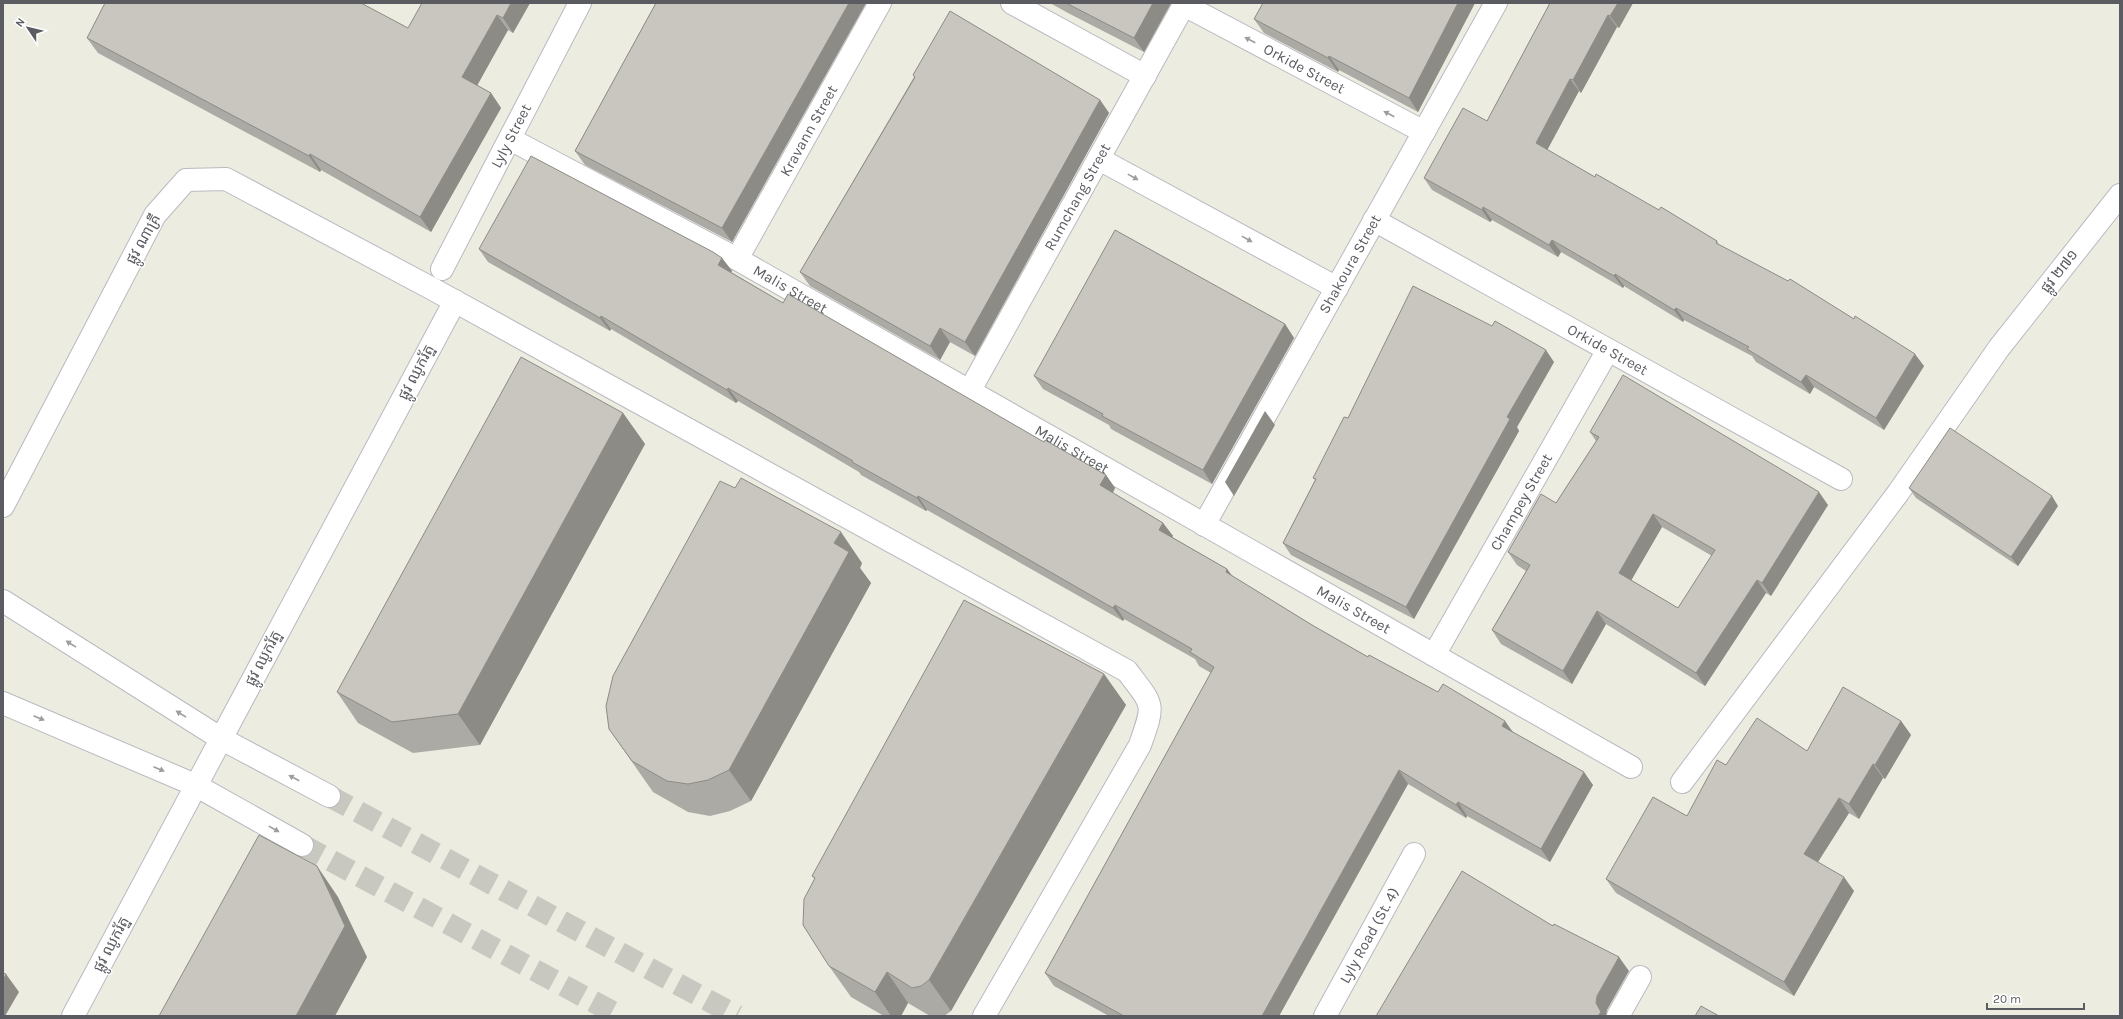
<svg xmlns="http://www.w3.org/2000/svg" width="2123" height="1019" viewBox="0 0 2123 1019" font-family="Karla,'Noto Sans Khmer',sans-serif">
  <style>
    .lines { fill: none; stroke-linecap: round; stroke-linejoin: round }
    .street-tunnel { stroke: #c8c8c1; stroke-width: 22; stroke-dasharray: 22 11; stroke-linecap: butt }
    .street-casing { stroke: #b9bac0; stroke-width: 24 }
    .street { stroke: #fff; stroke-width: 22 }
    .wall { fill: #acaaa4; fill-rule: evenodd }
    .shaded-wall { fill: #8c8b86 }
    .building { fill: #c8c6bf; stroke: #8c8b86; fill-rule: evenodd }
    .oneway { fill: #9c9da1 }
    .labels { text-anchor: middle; dominant-baseline: central; stroke-width: 3; stroke-linejoin: round; paint-order: stroke }
    .street-label { font-size: 15px; fill: #5a5c62; stroke: #fff }
  </style>
  <rect width="100%" height="100%" fill="#edece1"/>
  <g class="lines">
    <path class="street-tunnel" d="M329,796L737,1016
      M302,845L620,1016"/>
    <g class="street-casing">
      <g id="street">
        <path d="M1012,3L1145,76"/>
        <path id="s1" d="M1184,5L1424,132"/>
        <path id="s2" d="M510,139L737,259L1631,767"/>
        <path d="M1099,159L1337,288"/>
        <path id="s3" d="M1374,220L1841,479"/>
        <path id="s4" d="M737,259L880,3"/>
        <path id="s5" d="M442,269L580,3"/>
        <path id="s6" d="M969,392L1185,3"/>
        <path d="M3,506L155,215L186,180L226,179L429,287L1127,671C1154,707 1155,702 1140,745L984,1016"/>
        <path id="s7" d="M1204,525L1496,3"/>
        <path d="M3,601L220,738L329,796"/>
        <path id="s8" d="M1434,655L1608,350"/>
        <path d="M3,703L195,785L302,845"/>
        <path d="M1682,782L1898,493L1999,348L2120,195"/>
        <path d="M73,1016L455,301"/>
        <path id="s9" d="M1325,1016L1414,854"/>
        <path d="M1618,1016L1640,977"/>
      </g>
    </g>
    <use href="#street" class="street"/>
  </g>
  <path class="wall" d="M530,3L513,33L508,30L477,85L491,93L501,108L431,232L321,170L320,172L98,53L87,38L408,28Z
    M656,3H866L732,242L585,165L575,151Z
    M1050,3H1171L1144,52L1068,13Z
    M1263,3H1475L1418,112L1339,70L1338,72L1264,33L1254,19Z
    M1550,3H1633L1619,28L1617,27L1581,93L1579,91L1547,150L1595,177L1717,241L1719,245L1924,366L1884,430L1814,387L1810,394L1756,362L1752,356L1684,320L1683,322L1624,286L1623,288L1561,252L1558,257L1492,220L1490,222L1432,190L1424,178L1487,121Z
    M913,75L1100,100L1109,113L975,356L950,342L940,360L810,286L800,272L914,77Z
    M479,249L722,258L732,271L731,272L783,303L1106,475L1115,488L1113,493L1163,523L1173,536L1172,537L1227,569L1232,576L1312,625L1368,657L1512,732L1593,785L1550,862L1467,816L1466,818L1408,784L1279,1016H1109L1054,986L1045,973L1211,673L1199,666L1195,659L1124,619L1123,621L927,510L926,511L861,475L859,472L738,401L736,403L611,329L610,331L488,262Z
    M1285,324L1294,338L1212,484L1111,429L1109,425L1043,389L1034,376Z
    M1554,362L1517,427L1519,431L1414,619L1291,555L1283,543L1315,480L1313,478L1348,418Z
    M623,413L645,444L480,745L413,753L358,723L337,692Z
    M1590,432L1828,505L1771,596L1766,593L1705,686L1606,624L1572,684L1501,644L1492,630L1526,571L1517,565L1508,552L1556,503L1596,441ZM1662,527L1712,556L1678,608L1631,580Z
    M1909,488L2058,506L2018,566L1916,498Z
    M862,563L860,568L871,583L751,801L730,811L710,816L688,812L653,792L609,729Z
    M1104,674L1126,705L951,1011L944,1016H930L908,1003L901,1016H884L851,997L829,966L815,879L812,876Z
    M1901,721L1911,735L1885,779L1883,778L1859,819L1849,813L1818,862L1854,891L1794,996L1616,893L1606,879L1687,816L1726,765L1807,751Z"/>
  <path class="shaded-wall" d="M511,3H530L513,33L503,18Z
    M849,3H866L732,242L722,228Z
    M1153,3H1171L1144,52L1134,38Z
    M1458,3H1475L1418,112L1409,98Z
    M1618,3H1633L1619,28L1610,16Z
    M497,15L508,30L473,93L462,77Z
    M1608,15L1617,27L1581,93L1573,80Z
    M1329,56L1339,70L1338,72L1328,58Z
    M1570,79L1579,91L1544,156L1536,143Z
    M491,93L501,108L431,232L420,217Z
    M1100,100L1109,113L975,356L965,342Z
    M310,154L321,170L320,172L309,156Z
    M1483,207L1492,220L1490,222L1482,210Z
    M1552,240L1561,252L1558,257L1549,245Z
    M722,258L732,271L727,278L718,265Z
    M1615,274L1624,286L1623,288L1614,276Z
    M1676,308L1684,320L1683,322L1674,310Z
    M601,316L611,329L610,331L600,318Z
    M1285,324L1294,338L1212,484L1203,470Z
    M940,328L950,342L940,360L930,346Z
    M1546,350L1554,362L1517,427L1519,431L1414,619L1406,607L1507,417Z
    M1915,354L1924,366L1884,430L1876,418Z
    M1806,375L1814,387L1810,394L1801,382Z
    M728,388L738,401L736,403L727,390Z
    M1265,411L1275,425L1234,496L1225,482Z
    M623,413L645,444L480,745L458,714Z
    M1106,475L1115,488L1109,499L1100,485Z
    M1819,492L1828,505L1771,596L1762,583Z
    M918,496L927,510L926,511L917,498Z
    M2052,496L2058,506L2018,566L2011,557Z
    M1653,514L1662,527L1628,586L1619,573Z
    M1163,523L1173,536L1168,543L1159,530Z
    M841,532L862,563L860,568L871,583L751,801L729,770L834,543Z
    M1227,569L1237,582L1226,572Z
    M1757,580L1766,593L1705,686L1696,673Z
    M1115,605L1124,619L1123,621L1113,608Z
    M1597,611L1606,624L1572,684L1563,671Z
    M1104,674L1126,705L951,1011L929,980Z
    M1505,721L1515,735L1502,726Z
    M1901,721L1911,735L1885,779L1875,765Z
    M1873,764L1883,778L1859,819L1849,804Z
    M1399,770L1408,784L1279,1016H1262Z
    M1584,772L1593,785L1550,862L1541,849Z
    M1839,798L1849,813L1814,868L1804,854Z
    M1458,802L1467,816L1466,818L1456,805Z
    M317,866L338,897L367,957L335,1016H296Z
    M1844,877L1854,891L1794,996L1784,982Z
    M1619,957L1629,971L1607,1010L1606,1016H1598L1596,1003L1597,996Z
    M887,972L908,1003L901,1016H891L875,992Z
    M6,974L19,992L5,1016H3V981Z"/>
  <path class="building" d="M105,3H361L408,28L422,3H511L503,18L497,15L462,77L491,93L420,217L310,154L309,156L87,38Z
    M656,3H849L722,228L575,151Z
    M1066,3H1153L1134,38Z
    M1263,3H1458L1409,98L1329,56L1328,58L1254,19Z
    M1550,3H1618L1610,16L1608,15L1573,80L1570,79L1536,143L1595,177L1596,174L1659,210L1661,207L1717,241L1716,243L1788,281L1790,279L1854,319L1855,316L1915,354L1876,418L1806,375L1801,382L1747,349L1749,347L1676,308L1674,310L1615,274L1614,276L1552,240L1549,245L1483,207L1482,210L1424,178L1463,108L1487,121Z
    M950,11L1100,100L965,342L940,328L930,346L800,272L915,77L913,75Z
    M531,156L713,252L722,258L718,265L783,303L788,294L1044,442L1045,440L1106,475L1100,485L1163,523L1159,530L1227,569L1226,572L1312,625L1368,657L1369,655L1438,692L1443,684L1505,721L1502,726L1584,772L1541,849L1458,802L1456,805L1399,770L1262,1016H1124L1045,973L1214,667L1190,652L1192,649L1115,605L1113,608L918,496L917,498L852,462L853,461L728,388L727,390L601,316L600,318L479,249Z
    M1115,230L1285,324L1203,470L1102,416L1103,414L1034,376Z
    M1413,286L1492,326L1495,321L1546,350L1507,417L1510,419L1406,607L1283,543L1316,479L1313,478L1344,417L1348,418Z
    M521,357L623,413L458,714L392,722L337,692Z
    M1623,375L1819,492L1762,583L1757,580L1696,673L1597,611L1563,671L1492,630L1530,565L1508,552L1541,494L1556,503L1599,437L1590,432ZM1653,514L1715,550L1678,608L1619,573Z
    M1950,428L2052,496L2011,557L1909,488Z
    M741,478L841,532L834,543L849,552L729,770L708,780L688,784L667,781L632,761L609,729L606,706L613,676L720,481L735,488Z
    M964,600L1104,674L929,980L921,986L912,988L887,972L875,992L829,966L803,925L804,899L815,878L812,876Z
    M1843,687L1901,721L1875,765L1873,764L1849,804L1839,798L1804,854L1844,877L1784,982L1606,879L1653,797L1687,816L1717,760L1726,765L1757,718L1807,751Z
    M259,835L317,866L345,926L296,1016H159Z
    M1462,871L1553,926L1554,924L1619,957L1597,996L1596,1003L1601,1012L1598,1016H1376Z
    M3,973L6,974L3,981Z
    M1701,1006L1719,1016H1695Z"/>
  <defs><path id="oneway-solid" d="M-6-.8H1V-3.2L6.5 0L1 3.2V.8H-6Z"/></defs>
  <g class="oneway">
    <use href="#oneway-solid" transform="translate(1250 40) rotate(-152)"/>
    <use href="#oneway-solid" transform="translate(1389 114) rotate(-152)"/>
    <use href="#oneway-solid" transform="translate(1133 177) rotate(29)"/>
    <use href="#oneway-solid" transform="translate(1247 239) rotate(29)"/>
    <use href="#oneway-solid" transform="translate(71 644) rotate(-148)"/>
    <use href="#oneway-solid" transform="translate(181 714) rotate(-148)"/>
    <use href="#oneway-solid" transform="translate(39 718) rotate(23)"/>
    <use href="#oneway-solid" transform="translate(159 769) rotate(23)"/>
    <use href="#oneway-solid" transform="translate(294 778) rotate(-152)"/>
    <use href="#oneway-solid" transform="translate(274 829) rotate(29)"/>
  </g>
  <g class="labels">
    <g class="street-label">
      <text stroke="none"><textPath href="#s1" startOffset="136">Orkide Street</textPath></text>
      <text stroke="none"><textPath href="#s4" startOffset="147">Kravann Street</textPath></text>
      <text stroke="none"><textPath href="#s5" startOffset="150">Lyly Street</textPath></text>
      <text stroke="none"><textPath href="#s6" startOffset="223">Rumchang Street</textPath></text>
      <text transform="translate(143 239) rotate(-61)">ផ្លូវ ណាគ្រី</text>
      <text stroke="none"><textPath href="#s7" startOffset="299">Shakoura Street</textPath></text>
      <text transform="translate(2059 271) rotate(-52)">ផ្លូវ ២៧១</text>
      <text stroke="none"><textPath href="#s2" startOffset="318">Malis Street</textPath></text>
      <text stroke="none"><textPath href="#s3" startOffset="267">Orkide Street</textPath></text>
      <text transform="translate(416 372) rotate(-62)">ផ្លូវ ឈូករ័ត្ន</text>
      <text stroke="none"><textPath href="#s2" startOffset="642">Malis Street</textPath></text>
      <text stroke="none"><textPath href="#s8" startOffset="176">Champey Street</textPath></text>
      <text stroke="none"><textPath href="#s2" startOffset="966">Malis Street</textPath></text>
      <text transform="translate(263 658) rotate(-62)">ផ្លូវ ឈូករ័ត្ន</text>
      <text stroke="none"><textPath href="#s9" startOffset="92">Lyly Road (St. 4)</textPath></text>
      <text transform="translate(111 944) rotate(-62)">ផ្លូវ ឈូករ័ត្ន</text>
    </g>
  </g>
  <rect width="2123" height="1019" fill="none" stroke="#5a5c62" stroke-width="8"/>
  <g transform="translate(28 28) rotate(305)" stroke="#ffffff" stroke-width="3" paint-order="stroke">
  <path d="M0-3L7 15L0 10L-7 15Z" fill="#5a5c62"/>
  <text y="-6" font-size="11" font-weight="bold" text-anchor="middle" fill="#5a5c62">N</text>
  </g>
  <path d="M1987 1003v6h97v-6" fill="none" stroke="#5a5c62" stroke-width="2"/>
  <text x="1993" y="1003" font-size="12" fill="#5a5c62" stroke="#ffffff" stroke-width="3" paint-order="stroke">20 m</text>
</svg>
